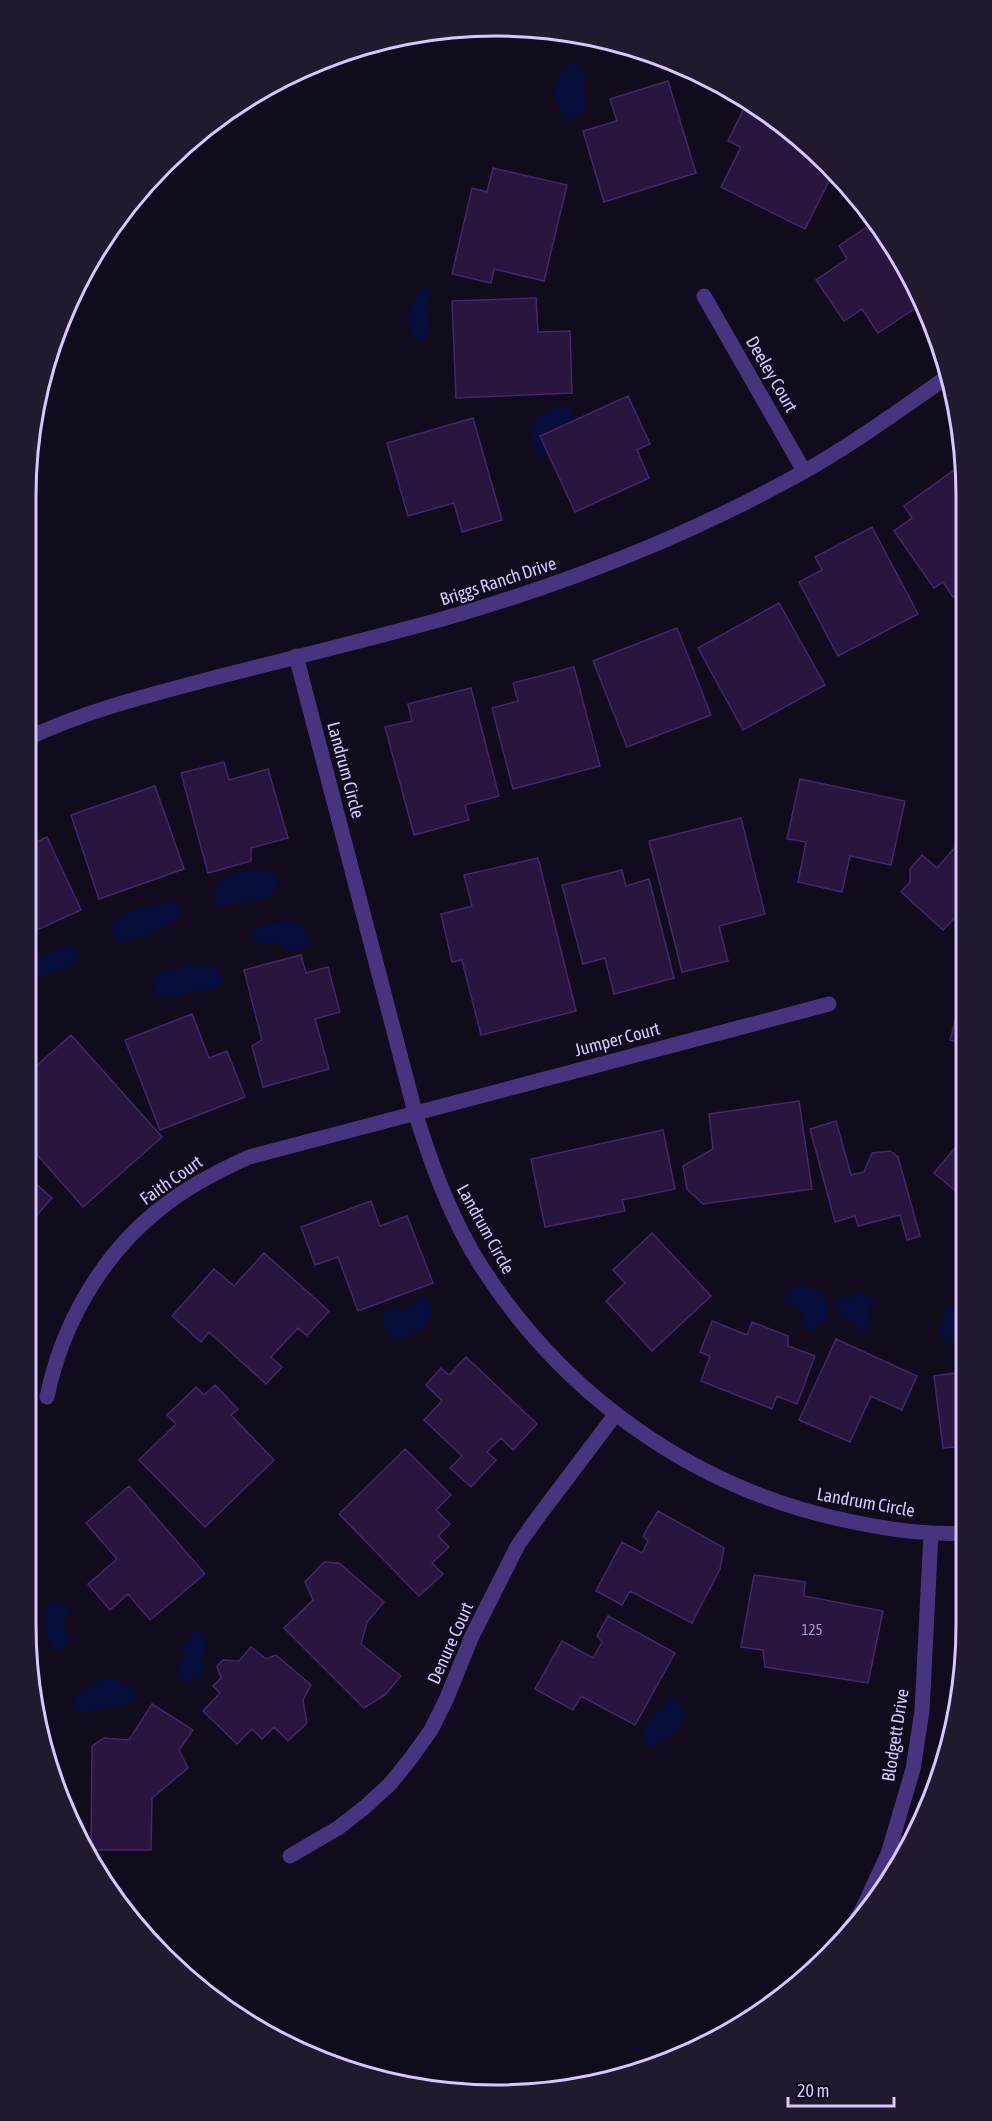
<svg xmlns="http://www.w3.org/2000/svg" width="992" height="2121" viewBox="0 0 992 2121" font-family="'Asap Condensed',sans-serif">
  <style>
    .water { fill: #070d3a }
    .building { fill: #28163e; stroke: #45276b; stroke-width: 1.5 }
    .lines { fill: none; stroke-linecap: round; stroke-linejoin: round }
    .minor { stroke: #48337e; stroke-width: 15 }
    .labels { text-anchor: middle; dominant-baseline: central; stroke-width: 4.5; stroke-linejoin: round; paint-order: stroke }
    .number-label { font-size: 15px; fill: #ae9acf }
    .street-label { font-size: 18px; fill: #dac6ff; stroke: #120a1d }
    .rim { fill: none; stroke: #dac6ff; stroke-width: 3 }
  </style>
  <rect width="100%" height="100%" fill="#120a1d"/>
  <path class="water" d="M574,61L584,73L585,112L574,117L564,119L554,95L559,74Z
    M422,288L431,289L427,309L429,326L426,341L414,339C404,315 408,310 422,288Z
    M558,405L572,408L573,423L548,430V449L544,459C528,448 530,436 535,419Z
    M261,869L274,874L279,884L271,897L213,908L215,890L221,877Z
    M174,901L183,914C164,930 141,941 116,942L111,927C126,909 151,906 174,901Z
    M284,921L301,924L313,943L292,952L278,943L260,944L250,935L260,926Z
    M69,947L78,951V959L67,969L56,971L30,982L26,973C38,952 46,953 69,947Z
    M189,964L217,967L224,983L211,990L192,991L181,996L169,998L158,996L153,983L158,973L175,970Z
    M802,1285C824,1291 827,1296 828,1318L813,1332L805,1328L801,1321L803,1312L796,1305L787,1304L784,1299L786,1291Z
    M857,1293H864L873,1301L869,1309L870,1319L865,1333L838,1312L836,1303L843,1295L850,1298Z
    M420,1296L432,1302L430,1322L418,1333L395,1341L384,1326L383,1314L393,1307L403,1311L414,1304Z
    M947,1305L955,1311L964,1310L965,1306L966,1338L949,1344L943,1340L941,1325Z
    M52,1600L71,1609L64,1620L66,1633L71,1640L62,1650L52,1649C45,1631 40,1616 52,1600Z
    M198,1629C202,1633 205,1636 206,1641C208,1647 205,1650 203,1656C202,1660 204,1666 203,1671C200,1682 187,1684 179,1678L180,1662L185,1656L181,1645L188,1642L191,1633Z
    M112,1678L130,1685L138,1698L127,1704L79,1713L75,1708L76,1696L101,1680Z
    M666,1698H676L685,1715C678,1733 669,1737 653,1747L645,1744L643,1728L657,1713L666,1708Z"/>
  <path class="building" d="M668,81L696,173L604,202L583,131L617,121L610,99Z
    M746,104L783,123L818,158L817,161L825,165L833,173L805,229L721,187L741,147L728,141Z
    M493,168L567,185L544,281L494,269L491,283L452,274L472,188L487,192Z
    M871,224L900,267L902,266L923,303L878,333L862,309L844,321L816,280L847,259L839,246Z
    M536,298L538,332L570,331L572,393L456,398L452,301Z
    M628,396L650,444L637,450L649,478L575,512L540,436Z
    M473,418L502,520L462,532L454,503L408,516L387,443Z
    M957,468L963,476V590L953,597L943,582L934,588L894,531L912,518L904,506Z
    M872,527L918,614L838,656L799,582L822,570L815,557Z
    M779,603L825,685L743,730L698,648Z
    M677,628L711,715L627,747L593,661Z
    M574,667L600,766L513,789L492,708L518,701L513,683Z
    M471,688L499,796L465,805L469,820L414,835L385,727L412,721L408,704Z
    M224,762L229,780L268,769L288,838L251,848V861L208,873L181,773Z
    M800,779L905,801L891,865L850,856L842,892L798,882L806,842L787,839Z
    M155,786L184,869L99,899L71,815Z
    M741,818L765,914L719,926L728,961L682,972L649,841Z
    M47,837L81,910L26,935V847Z
    M964,837V908L943,930L901,892L910,882V869L922,855L937,868Z
    M538,858L576,1011L481,1035L462,960L452,962L441,914L472,906L464,875Z
    M622,870L626,886L649,879L674,978L614,994L605,958L583,964L562,885Z
    M301,955L306,973L328,967L340,1012L315,1019L329,1069L263,1087L252,1046L262,1040L244,970Z
    M964,989L965,1044L950,1040Z
    M192,1014L209,1058L227,1051L245,1097L160,1130L125,1040Z
    M71,1035L162,1137L83,1207L26,1142V1096L31,1091L26,1084V1075Z
    M799,1101L812,1189L703,1204L687,1189L683,1166L713,1149L709,1114Z
    M836,1121L851,1175L864,1172L872,1153L890,1151L898,1157L920,1236L907,1240L900,1215L858,1226L855,1216L835,1222L810,1129Z
    M663,1130L675,1189L622,1200L625,1211L545,1227L531,1159Z
    M965,1136V1199L934,1173Z
    M26,1175L52,1198L26,1227Z
    M371,1201L380,1226L407,1216L433,1283L358,1311L338,1257L315,1265L301,1227Z
    M652,1233L711,1296L652,1351L606,1301L625,1283L613,1270Z
    M264,1253L329,1311L307,1336L298,1328L271,1357L282,1367L266,1384L209,1332L201,1342L172,1316L214,1269L234,1286Z
    M712,1321L747,1335L752,1322L788,1336V1346L815,1356L797,1404L777,1396L772,1409L701,1381L710,1356L700,1352Z
    M836,1339L917,1376L902,1410L871,1396L850,1442L799,1420Z
    M966,1356V1446L943,1448L934,1376L962,1372L959,1357Z
    M466,1357L537,1424L513,1450L501,1438L487,1452L496,1460L471,1487L450,1468L462,1456L424,1420L442,1401L426,1385L441,1368L449,1375Z
    M215,1385L238,1409L231,1415L274,1460L205,1527L139,1460L176,1424L167,1415L196,1387L204,1395Z
    M405,1449L451,1495L436,1510L450,1524L438,1536L449,1547L432,1563L443,1574L419,1596L339,1514Z
    M129,1486L205,1574L150,1620L128,1594L110,1610L88,1584L117,1559L86,1523Z
    M658,1511L724,1548L720,1569L692,1623L630,1591L622,1605L596,1591L622,1542L642,1553L648,1541L643,1536Z
    M324,1562L339,1563L384,1602L367,1622L361,1644L401,1676L385,1695L364,1708L284,1628L313,1600L305,1582Z
    M754,1575L805,1582L804,1596L883,1611L868,1683L765,1667L763,1650L741,1647Z
    M608,1616L675,1653L635,1725L581,1696L573,1710L535,1689L562,1641L593,1658L602,1642L597,1636Z
    M251,1647L266,1659L276,1655L311,1685L303,1700L307,1723L288,1741L274,1727L262,1739L252,1729L237,1744L203,1711L220,1693L213,1686L221,1678L217,1666L223,1660L239,1661Z
    M152,1704L193,1730L179,1750L188,1768L152,1798L151,1850H91L92,1746L104,1738L129,1740Z"/>
  <g class="lines">
    <path class="minor" d="M704,296L804,471
      M296,656L415,1112C432,1166 451,1219 481,1266C564,1396 694,1488 844,1520C884,1529 926,1535 966,1533
      M26,739C83,712 145,696 206,680C284,660 362,641 439,620C566,584 689,536 805,471C854,443 900,410 947,377
      M47,1397C62,1324 102,1254 161,1208C187,1187 218,1171 249,1157L829,1004
      M290,1856L338,1828L365,1807L390,1784L411,1758L431,1730L446,1700L472,1636L518,1545L538,1517L615,1415
      M849,1933L863,1908L888,1854L913,1769L922,1711L931,1533"/>
  </g>
  <g class="labels">
    <g class="number-label">
      <text x="812" y="1629">125</text>
    </g>
    <g class="street-label">
      <text transform="translate(772 374) rotate(60)">Deeley Court</text>
      <text transform="translate(498 581) rotate(-18)">Briggs Ranch Drive</text>
      <text transform="translate(346 770) rotate(75)">Landrum Circle</text>
      <text transform="translate(617 1039) rotate(-15)">Jumper Court</text>
      <text transform="translate(171 1180) rotate(-35)">Faith Court</text>
      <text transform="translate(486 1229) rotate(61)">Landrum Circle</text>
      <text transform="translate(866 1502) rotate(10)">Landrum Circle</text>
      <text transform="translate(450 1643) rotate(-66)">Denure Court</text>
      <text transform="translate(895 1735) rotate(-81)">Blodgett Drive</text>
    </g>
  </g>
  <path d="M0 0H992V2121H0ZM496 36H496A460 460 0 0 1 956 496V1625A460 460 0 0 1 496 2085H496A460 460 0 0 1 36 1625V496A460 460 0 0 1 496 36Z" fill="#22192f" fill-rule="evenodd"/>
  <path class="rim" d="M496 36H496A460 460 0 0 1 956 496V1625A460 460 0 0 1 496 2085H496A460 460 0 0 1 36 1625V496A460 460 0 0 1 496 36Z"/>
  <path d="M788 2097v9h106v-9" fill="none" stroke="#dac6ff" stroke-width="3"/>
  <text x="797" y="2097" font-size="18" fill="#dac6ff" stroke="#120a1d" stroke-width="4.5" paint-order="stroke">20 m</text>
</svg>
